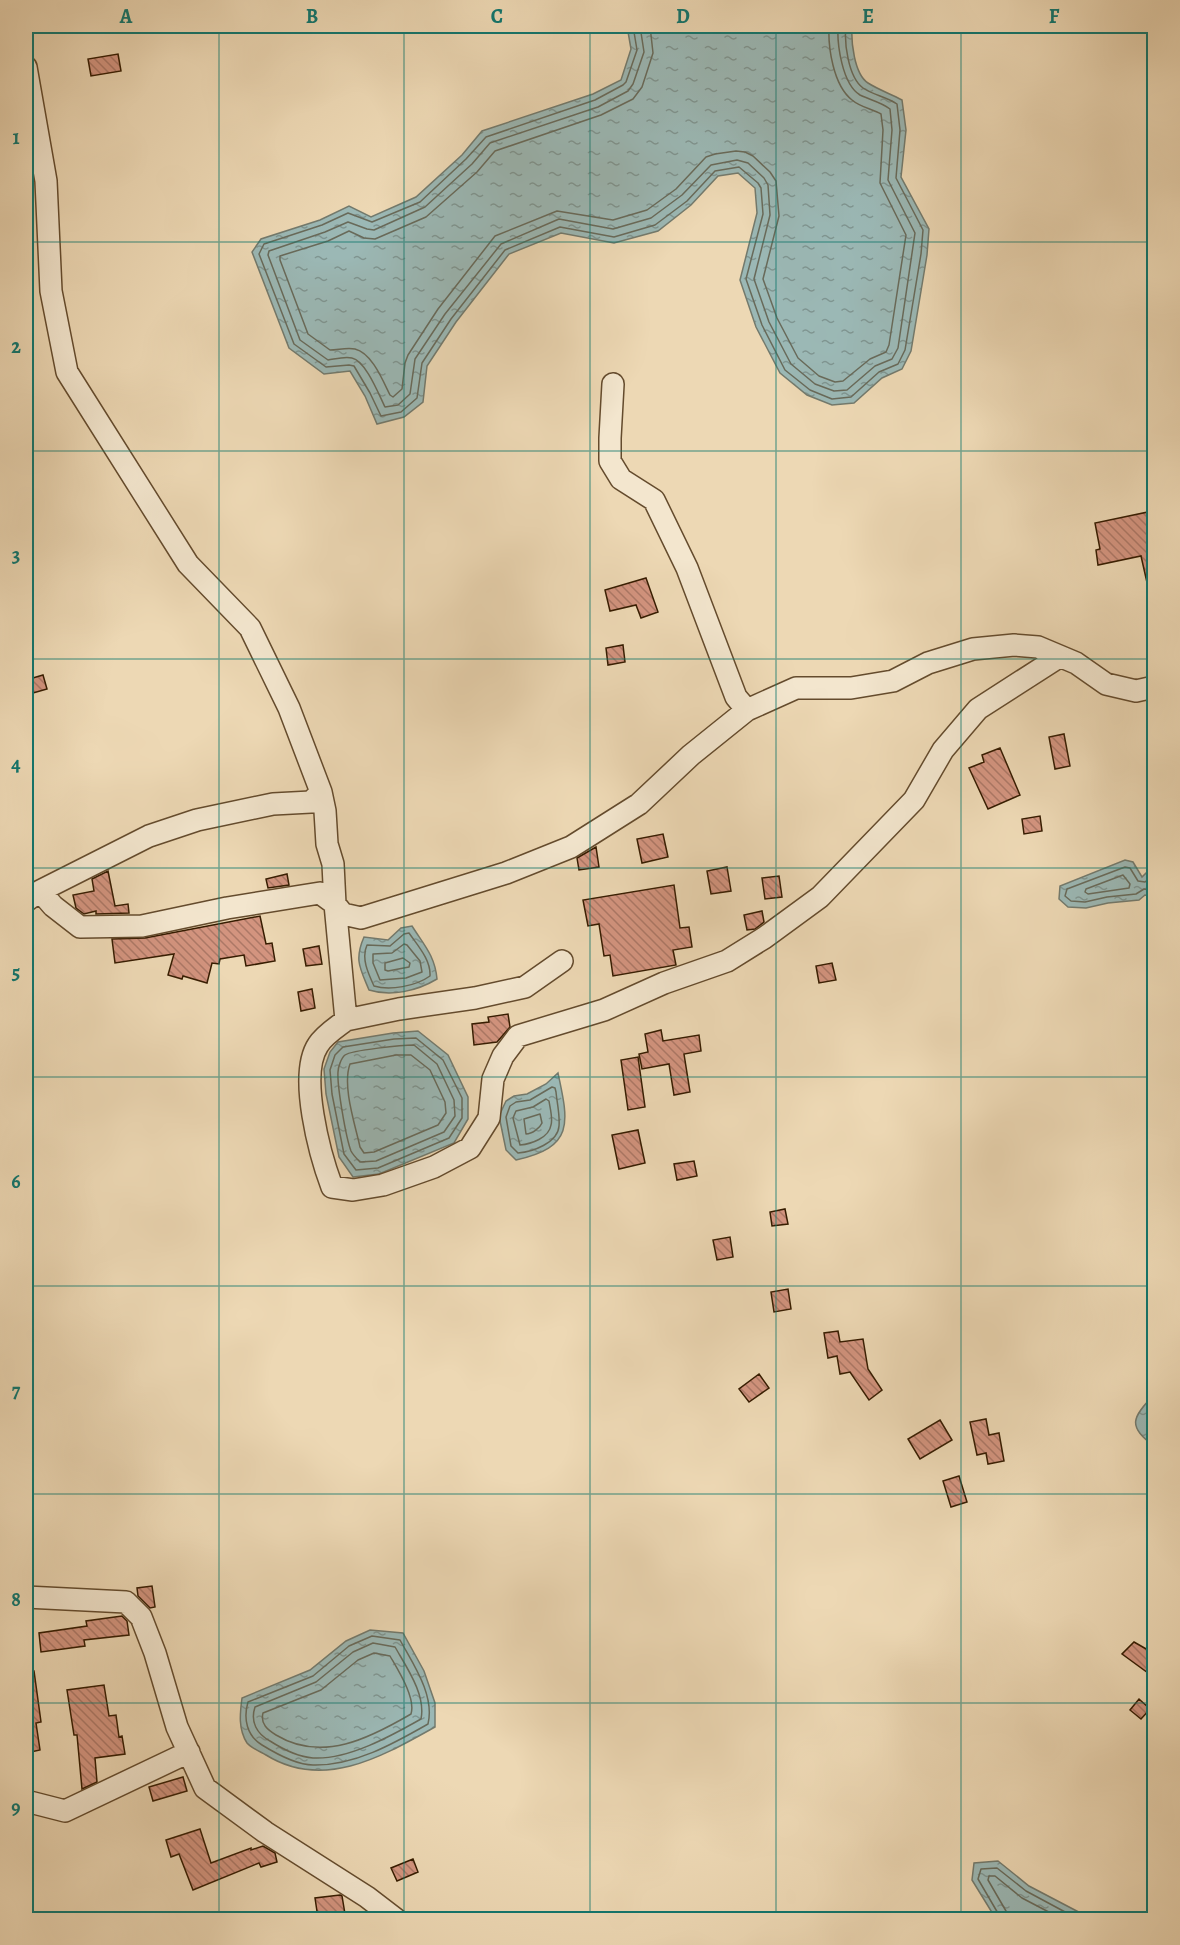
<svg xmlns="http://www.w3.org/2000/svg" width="1180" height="1945" viewBox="0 0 1180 1945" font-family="Alegreya,serif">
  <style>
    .water { fill: url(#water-ripples); stroke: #737a6d; stroke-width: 1.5 }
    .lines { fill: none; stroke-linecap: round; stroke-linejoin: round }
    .shore { stroke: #686a5a; stroke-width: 1.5 }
    .building { fill: url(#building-back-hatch); stroke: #361c00; stroke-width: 1.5 }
    .street-casing { stroke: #644b2d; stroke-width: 24 }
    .street { stroke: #f3e6ce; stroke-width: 21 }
    .grid { fill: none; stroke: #0f766e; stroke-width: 1.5; stroke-opacity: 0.55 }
    .neatline { fill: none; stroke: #0f766e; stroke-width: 2 }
    .grid-label { font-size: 20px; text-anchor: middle; font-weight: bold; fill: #0f766e }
  </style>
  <defs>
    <pattern id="water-ripples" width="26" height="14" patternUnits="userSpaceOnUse" patternTransform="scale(1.5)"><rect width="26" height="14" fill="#9bb8b5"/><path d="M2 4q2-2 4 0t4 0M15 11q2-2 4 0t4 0" fill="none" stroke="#7f9591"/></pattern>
    <pattern id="building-back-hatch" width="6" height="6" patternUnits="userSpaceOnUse" patternTransform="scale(1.5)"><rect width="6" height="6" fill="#d3947f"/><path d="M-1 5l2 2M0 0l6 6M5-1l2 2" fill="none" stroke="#ac7866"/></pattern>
  </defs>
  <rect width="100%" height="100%" fill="#edd8b4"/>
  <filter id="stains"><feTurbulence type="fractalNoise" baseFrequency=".00333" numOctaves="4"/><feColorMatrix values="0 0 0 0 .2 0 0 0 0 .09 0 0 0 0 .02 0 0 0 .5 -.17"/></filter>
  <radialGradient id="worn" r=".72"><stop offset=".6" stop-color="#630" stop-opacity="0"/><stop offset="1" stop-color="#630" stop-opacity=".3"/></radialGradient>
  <path class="water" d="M627,26H852C851,41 854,74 868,83C879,90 891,94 902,100L906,130L901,177L929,229L927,255L911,351L902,369L882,378L854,403L832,405L807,395L780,373L756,327L740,280L757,213L755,188L738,173L718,176L691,205L658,231L614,243L561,233L509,254L456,322L427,366L423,402L404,417L377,424L365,396L350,371L324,374L289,348L252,252L261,239L320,220L349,206L371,217L416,197L462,155L482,131L593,94L621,80L631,49Z
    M1154,851V897L1145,895L1139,900L1108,903L1086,908L1068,907L1059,899L1060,886L1125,860L1133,862L1142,877L1147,872Z
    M412,926C424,945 435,956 437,979C417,991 391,997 369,990C360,968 354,960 364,937L388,940L401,928Z
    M418,1031L448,1055L468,1097V1119L454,1143L379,1174L353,1177L339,1157L326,1094L324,1069L330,1052L338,1042L393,1033Z
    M558,1073C569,1124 574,1147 516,1160L506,1150L499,1116L506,1101L514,1096L527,1094L546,1084Z
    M1154,1395V1446C1127,1427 1132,1417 1154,1395Z
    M370,1630L403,1633L424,1671L435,1703V1727C383,1756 324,1791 266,1755C261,1752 251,1748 247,1743C238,1729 240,1713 242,1698L310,1670L346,1641Z
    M998,1861L1029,1886L1092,1919H996L972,1880L974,1863Z"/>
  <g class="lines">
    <path class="shore" d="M633,26L637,50L626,82L623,85L595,100L486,137L466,159L420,202L372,222L348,213L322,225L264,244L259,254L294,344L326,367L349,365L354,366L370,393L381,416L401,412L417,398L422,363L451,319L505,250L560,227L614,237L655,225L687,201L715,171L739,167L758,183L761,188L763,214L746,279L762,325L785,370L810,390L832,399L851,397L879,372L898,364L905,350L921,254L923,230L896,178L900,130L897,104C887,97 873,95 863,88C848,77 844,42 846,26
      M640,26L644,52L633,84L628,91L598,107L490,143L472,164L425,207L374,230L367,229L348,222L325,232L269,251L268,255L300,340L328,360C335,359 345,356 352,358C366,361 379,395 385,407L398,405L410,394L415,359L445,314L501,244L559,219L613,229L651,218L682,195L711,165L737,160L748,163L764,178L768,185L770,215L754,279L769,322L791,364L815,384L834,391L847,390L875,366L892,359L898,348L915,233L888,180L892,130L890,109C881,102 870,100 860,95C842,84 837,44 838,26
      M650,26L653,53L642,87L633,99L601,115L495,151L477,172L426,217L375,239L364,238L349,231L328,241L280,256V260L308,334L330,350C338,350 347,347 355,349C372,353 383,381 390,395L393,397L402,389L405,363L408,355L438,309L495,236L557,211L613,220L647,210L676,189L706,157L715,154L736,151L745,152L753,156L770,172L776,181L779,216L763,279L777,318L798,358L819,376L835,382L843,381L870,359L886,352L889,345L906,235L880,183L883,130L881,114C872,109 860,107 852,100C833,85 828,47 829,26
      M1154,867L1152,876L1145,882L1138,881L1130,868L1125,867L1067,889L1065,896L1071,901L1085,902L1107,897L1136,894L1144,889L1154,891
      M1123,875L1130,884L1129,888L1088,894L1085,892L1086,889Z
      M409,933C418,946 431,960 430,976C416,986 390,991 374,986C368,973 361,958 367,945L390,946L404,934Z
      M404,944L407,945L420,961L422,972L406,978L380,980L373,963V954L392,953Z
      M403,958L410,963L409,967L388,971L385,970V963Z
      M416,1038L443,1060L462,1098V1118L449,1138L378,1168L356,1170L344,1154L332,1094L330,1070L335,1055L343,1047L394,1039Z
      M414,1045L437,1064L454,1100L455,1116L444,1132L376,1161L360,1162C357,1159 353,1155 351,1151C346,1138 337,1086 338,1072C338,1068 341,1058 345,1055C352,1050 403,1045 414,1045Z
      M411,1055L430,1070L445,1102L446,1113L438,1125L374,1152L364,1153L360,1147C355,1124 342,1086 350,1064L396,1055Z
      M552,1087L555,1088L556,1092C557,1103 560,1115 559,1126C558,1143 532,1152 518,1153L511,1146L506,1117L510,1106L516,1102L530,1100Z
      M546,1099L549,1101C550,1108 553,1118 551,1125C549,1138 531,1144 520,1145L513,1118L516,1111L533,1107Z
      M540,1114L542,1123C540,1128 532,1134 526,1134L524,1119Z
      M372,1636L400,1640C413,1664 435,1695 428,1724C393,1744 354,1766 313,1765C297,1765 275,1753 262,1745C247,1736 243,1719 248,1702L313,1676L349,1646Z
      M373,1643L395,1647C407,1668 426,1695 421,1719C391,1736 348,1760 313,1758C299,1757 281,1748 270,1741C257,1734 250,1722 255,1707L316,1682L353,1652Z
      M374,1653L390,1656C398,1670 416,1698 411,1714C370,1738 322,1763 276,1735C268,1730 260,1724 263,1713L321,1690L358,1660Z
      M1000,1920L999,1915L978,1879L981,1869L997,1868L1026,1891L1080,1920
      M1007,1920L1006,1911L988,1880L989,1876H995L1022,1898L1064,1920"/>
  </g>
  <path class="building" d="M118,54L121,71L91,76L88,59Z
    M1148,512L1155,544V587H1148L1141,556L1098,565L1096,550L1100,549L1095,523Z
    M646,578L658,612L641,618L636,605L610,611L605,590Z
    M623,645L625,662L608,665L606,648Z
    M43,675L47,689L26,695V680Z
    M1064,734L1070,766L1055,769L1049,737Z
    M1000,748L1020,795L988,809L969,768L984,762L982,755Z
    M1040,816L1042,831L1024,834L1022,819Z
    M663,834L668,857L642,863L637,839Z
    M596,847L599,867L579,870L577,858Z
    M727,867L731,891L711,894L707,871Z
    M108,871L115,906L128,904L129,913L96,914V911L84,914L76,908L73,895L94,891L92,879Z
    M287,874L289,885L268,888L266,879Z
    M779,876L782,897L765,899L762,878Z
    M674,885L680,928L689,927L692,947L673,950L676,965L613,976L610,955L604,956L599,924L588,926L583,900Z
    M762,911L764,922L755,929L747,930L744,915Z
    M260,916L266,944L272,943L275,961L246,966L244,955L220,959L219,964L212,963L207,983L183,976L182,979L168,975L174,954L115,963L112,939L145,938Z
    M319,946L322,964L306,966L303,949Z
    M832,963L836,980L819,983L816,966Z
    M312,989L315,1008L301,1011L298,992Z
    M508,1014L510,1027L497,1042L474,1045L472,1024L489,1022L488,1017Z
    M661,1030L663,1041L699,1035L701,1051L684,1054L690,1092L674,1095L669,1064L642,1069L639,1054L648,1052L645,1034Z
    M638,1057L645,1107L628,1110L621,1060Z
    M638,1130L645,1163L619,1169L612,1135Z
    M694,1161L697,1176L677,1180L674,1164Z
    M785,1209L788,1224L772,1226L770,1212Z
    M730,1237L733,1257L717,1260L713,1240Z
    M788,1289L791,1309L774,1312L771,1292Z
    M838,1331L840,1342L863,1339L868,1369L882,1390L869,1400L850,1372L840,1374L837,1356L828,1358L824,1333Z
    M759,1374L769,1388L749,1402L739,1389Z
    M986,1419L989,1435L999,1433L1004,1461L988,1464L986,1453L977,1455L970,1422Z
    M940,1420L952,1440L920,1459L908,1439Z
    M959,1476L967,1502L951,1507L943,1481Z
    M152,1586L155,1607L150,1608L138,1596L137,1588Z
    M122,1616L127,1621L129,1635L84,1640L85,1646L41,1652L39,1633L87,1626L86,1621Z
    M1134,1642L1155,1654V1678L1122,1654Z
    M26,1671H34L41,1722L36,1723L40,1750L26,1753Z
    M104,1685L109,1716L116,1715L119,1737L122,1736L125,1754L95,1758L97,1782L82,1789L77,1735H74L67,1690Z
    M1139,1699L1150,1709L1141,1719L1130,1710Z
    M183,1777L187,1791L153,1801L149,1787Z
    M200,1829L211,1863L251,1848V1850L263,1846L275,1853L277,1862L261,1867L259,1863L193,1890L179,1854L171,1857L166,1840Z
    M413,1859L418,1872L397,1881L391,1868Z
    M340,1895L342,1896L345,1914L318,1918L315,1898Z"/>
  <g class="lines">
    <g class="street-casing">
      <path id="street" d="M26,67L46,181L51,291L67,372L188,564L250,628L289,708L321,792L311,802L273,804L197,820L149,836L40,891L26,901
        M613,384L610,438V461L621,479L654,500L687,568L736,697L747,710
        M321,792L325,811L327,844L333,864L335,904L346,1020C337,1027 324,1035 318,1045C298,1075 320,1155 332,1187L353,1190L383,1185L434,1167L470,1148L489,1118L493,1079L503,1056L518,1036L604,1010L664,983L727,961L764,938L820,897L914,800L943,750L978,709L1059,657
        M40,891L53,906L80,927L142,926L227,908L320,893L335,904L343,914L361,918L506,873L571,847L639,804L691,755L747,710L796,688H851L893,681L928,663L973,649L1014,645L1038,647L1076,663L1106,684L1136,691L1154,687
        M346,1020L399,1009L475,998L525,987L562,961
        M26,1597L126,1602L141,1617L155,1653L177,1727L205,1788L265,1832L367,1897L397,1920
        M26,1801L65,1811L189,1752"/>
    </g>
    <use href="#street" class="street"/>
  </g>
  <path class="grid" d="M219,26V1920M404,26V1920M590,26V1920M776,26V1920M961,26V1920M26,242H1154M26,451H1154M26,659H1154M26,868H1154M26,1077H1154M26,1286H1154M26,1494H1154M26,1703H1154"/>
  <rect width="1180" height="1945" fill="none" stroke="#edd8b4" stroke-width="66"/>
  <rect x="33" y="33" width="1114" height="1879" class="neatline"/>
  <g class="grid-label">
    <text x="126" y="23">A</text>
    <text x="312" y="23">B</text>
    <text x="497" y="23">C</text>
    <text x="683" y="23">D</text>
    <text x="868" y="23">E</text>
    <text x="1054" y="23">F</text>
    <text x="16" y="144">1</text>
    <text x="16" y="353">2</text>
    <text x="16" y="562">3</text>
    <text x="16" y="771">4</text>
    <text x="16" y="979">5</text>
    <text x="16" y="1188">6</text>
    <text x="16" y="1397">7</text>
    <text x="16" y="1606">8</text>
    <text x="16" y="1814">9</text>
  </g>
  <rect width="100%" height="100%" filter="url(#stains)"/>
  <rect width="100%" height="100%" fill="url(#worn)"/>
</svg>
